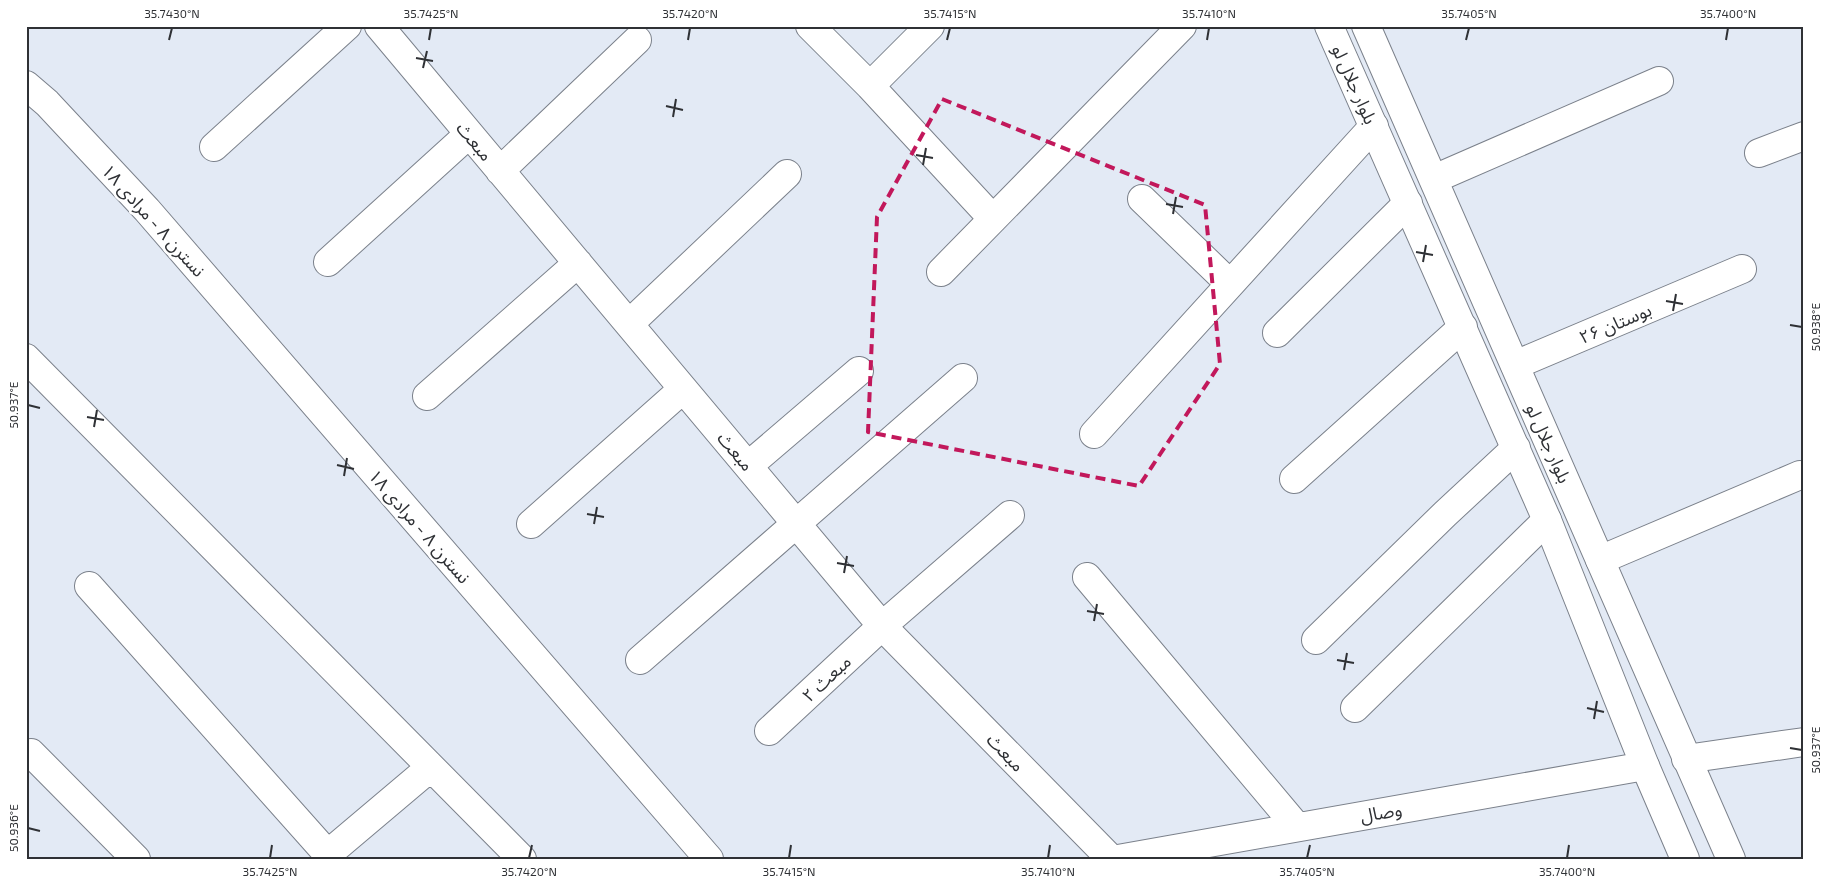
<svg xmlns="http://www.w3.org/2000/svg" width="1830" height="885" viewBox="0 0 1830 885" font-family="'Exo 2','Noto Sans Arabic',sans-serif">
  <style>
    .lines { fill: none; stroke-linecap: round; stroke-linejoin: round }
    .minor-casing { stroke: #7b818b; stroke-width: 30 }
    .major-casing { stroke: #7b818b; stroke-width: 30 }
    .minor { stroke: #fff; stroke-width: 28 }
    .major { stroke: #fff; stroke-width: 28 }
    .marked { fill: none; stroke: #c2185b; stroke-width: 4; stroke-dasharray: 10 6; stroke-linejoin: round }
    .ticks { fill: none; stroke: #2f3135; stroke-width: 2 }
    .labels { text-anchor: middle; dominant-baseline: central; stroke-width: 5; stroke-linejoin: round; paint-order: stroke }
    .street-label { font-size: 18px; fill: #2f3135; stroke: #fff }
    .neatline { fill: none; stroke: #2f3135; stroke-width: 2 }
    .ticks-label { font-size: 12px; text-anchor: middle; fill: #2f3135 }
  </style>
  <rect width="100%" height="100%" fill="#e3eaf5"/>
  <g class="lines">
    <g class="minor-casing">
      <path id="minor" d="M379,26L882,626L1111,859
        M810,26L870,86L993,219
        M26,85L47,103L147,210L709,859
        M870,86L930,26
        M214,147L347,26
        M1759,153L1804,136
        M500,171L637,40
        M1434,179L1659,81
        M1142,199L1230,284
        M328,262L469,134
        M941,272L1182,26
        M629,324L787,174
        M1277,333L1408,203
        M26,358L522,859
        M1515,365L1742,269
        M427,396L578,263
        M1094,434L1374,126
        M748,466L859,371
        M1294,479L1463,327
        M531,524L683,389
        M1600,560L1800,475
        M1087,577L1297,827
        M89,586L332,859
        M1316,640L1445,514L1516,448
        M640,660L963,378
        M1355,708L1547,520
        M769,731L882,626L1010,515
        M31,753L136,859
        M1686,759L1804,742
        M328,854L431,767
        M1118,859L1645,766"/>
    </g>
    <g class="major-casing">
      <path id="major" d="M1329,26L1547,520L1645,766L1685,859
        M1366,26L1731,859"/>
    </g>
    <use href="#minor" class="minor"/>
    <use href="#major" class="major"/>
  </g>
  <path class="marked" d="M942,99L1205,205L1220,364L1139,486L868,432L877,217Z"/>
  <path class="ticks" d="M169,40L172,28M429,40L431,28M688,40L690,28M947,40L950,28M1207,40L1209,28M1466,40L1469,28M1726,40L1728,28M416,58L433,61M423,68L427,51M666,106L683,110M673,117L676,99M916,155L933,158M923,165L926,148M1166,204L1183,207M1173,214L1176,197M1416,252L1433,255M1423,262L1426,245M1666,301L1683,304M1673,311L1676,294M1790,325L1802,327M28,405L40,408M87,417L104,420M94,427L97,410M337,465L354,469M344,476L347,458M587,514L604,517M594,524L597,507M837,563L854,566M844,573L847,556M1087,611L1104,614M1094,621L1097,604M1337,660L1354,663M1344,670L1347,653M1587,708L1604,712M1594,719L1597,701M1790,748L1802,750M28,828L40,831M270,858L272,845M529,858L532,845M789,858L791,845M1048,858L1050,845M1307,858L1310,845M1567,858L1569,845"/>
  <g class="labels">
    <g class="street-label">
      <text transform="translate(1355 84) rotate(66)">بلوار جلال لو</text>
      <text transform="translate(475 141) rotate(50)">مبعث</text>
      <text transform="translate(154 220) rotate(48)">نسترن ۸ - مرادی ۱۸</text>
      <text transform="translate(1615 323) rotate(-23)">بوستان ۲۶</text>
      <text transform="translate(1549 443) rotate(66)">بلوار جلال لو</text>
      <text transform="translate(736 451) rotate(50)">مبعث</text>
      <text transform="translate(420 526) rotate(49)">نسترن ۸ - مرادی ۱۸</text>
      <text transform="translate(826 678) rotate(-43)">مبعث ۲</text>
      <text transform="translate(1006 752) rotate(46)">مبعث</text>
      <text transform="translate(1381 812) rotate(-10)">وصال</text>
    </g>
  </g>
  <rect width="1830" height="885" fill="none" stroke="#ffffff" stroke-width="55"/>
  <rect x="28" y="28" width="1774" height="830" class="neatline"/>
  <g class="ticks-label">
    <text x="172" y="18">35.7430°N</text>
    <text x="431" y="18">35.7425°N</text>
    <text x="690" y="18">35.7420°N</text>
    <text x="950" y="18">35.7415°N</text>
    <text x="1209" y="18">35.7410°N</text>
    <text x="1469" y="18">35.7405°N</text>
    <text x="1728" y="18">35.7400°N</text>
    <text transform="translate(1816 327) rotate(-90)" y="4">50.938°E</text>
    <text transform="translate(14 405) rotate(-90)" y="4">50.937°E</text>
    <text transform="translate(1816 750) rotate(-90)" y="4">50.937°E</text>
    <text transform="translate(14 828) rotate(-90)" y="4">50.936°E</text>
    <text x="270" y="876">35.7425°N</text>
    <text x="529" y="876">35.7420°N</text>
    <text x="789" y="876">35.7415°N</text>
    <text x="1048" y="876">35.7410°N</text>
    <text x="1307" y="876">35.7405°N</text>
    <text x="1567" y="876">35.7400°N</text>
  </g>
</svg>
